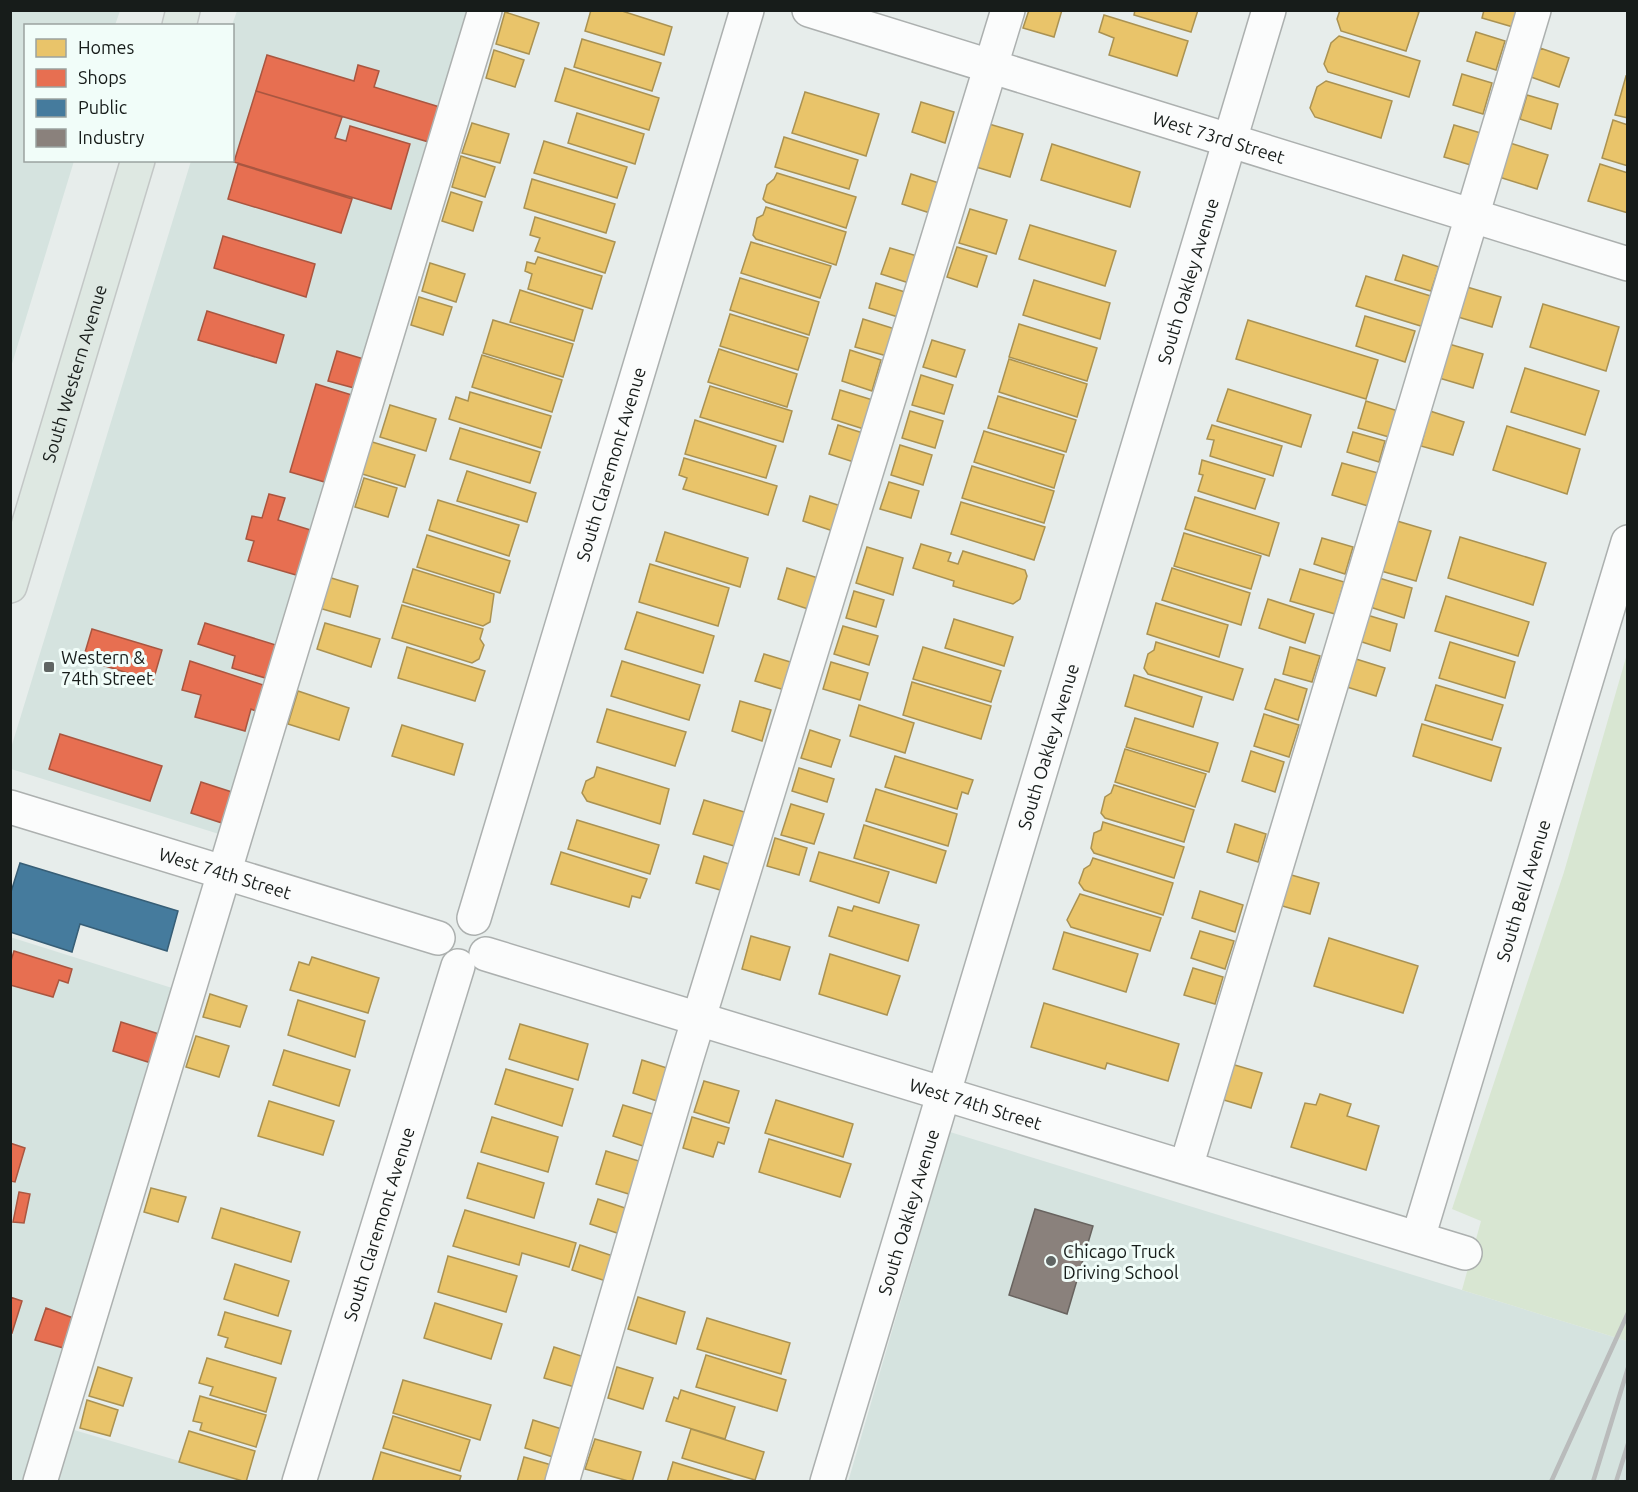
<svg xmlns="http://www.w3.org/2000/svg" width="1638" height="1492" viewBox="0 0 1638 1492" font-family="Ubuntu,sans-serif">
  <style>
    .built { fill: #d5e3df }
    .green { fill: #d8e6d2 }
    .homes { fill: #e9c46a; stroke: #aa9252; stroke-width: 1.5 }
    .shops { fill: #e76f51; stroke: #a95640; stroke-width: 1.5 }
    .public { fill: #457b9d; stroke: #375e76; stroke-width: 1.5 }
    .industry { fill: #8a817c; stroke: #68635f; stroke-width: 1.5 }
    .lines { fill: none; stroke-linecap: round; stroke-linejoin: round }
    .minor-casing { stroke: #acb0af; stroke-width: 36 }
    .major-casing { stroke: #c3c7c6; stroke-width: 36 }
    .minor { stroke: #fbfcfc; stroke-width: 33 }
    .major { stroke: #dee8e2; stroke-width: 33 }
    .rail { stroke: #b9bbbb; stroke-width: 4.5 }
    .poi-dot { fill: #606563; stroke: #f1fdf9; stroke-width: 2 }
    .labels { text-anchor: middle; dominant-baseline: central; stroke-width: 6; stroke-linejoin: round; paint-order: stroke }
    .street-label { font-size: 18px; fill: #171c1a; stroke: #f1fdf9 }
    .poi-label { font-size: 18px; fill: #171c1a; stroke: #f1fdf9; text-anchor: start }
  </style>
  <rect width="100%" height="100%" fill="#e7edeb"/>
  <path class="built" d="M11,10L120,11L115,25L26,26V160L74,161L11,367Z
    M237,11H485L235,839L11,769V748L191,161L232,160V25Z
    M10,937L188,993L57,1425L247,1481H11Z
    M950,1132L1627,1341V1481L848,1482Z"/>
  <path class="green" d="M1627,654V1341L1462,1290L1481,1221L1452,1209L1564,872Z"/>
  <path class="homes" d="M591,10H619L672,27L664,55L585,31Z
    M1029,10H1062L1054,37L1023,28Z
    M1135,10H1198L1191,32L1134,15Z
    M1340,10H1413L1419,12L1406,51L1341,31L1337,19Z
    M1484,10H1518L1513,27L1482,18Z
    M505,12L539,23L529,54L496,44Z
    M1104,15L1188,41L1177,76L1109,55L1114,38L1099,32Z
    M1476,32L1505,41L1496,70L1467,61Z
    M1339,36L1420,61L1409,97L1328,72L1324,64L1331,43Z
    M582,39L661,63L652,91L574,67Z
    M1540,48L1569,58L1559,87L1531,77Z
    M494,50L524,60L515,87L486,78Z
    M565,68L659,98L649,130L555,101Z
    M1462,74L1492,83L1483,114L1453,105Z
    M1626,76L1628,77V118L1615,115Z
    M1326,81L1392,101L1381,138L1315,117L1310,108L1317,87Z
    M805,92L879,114L866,156L792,133Z
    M1527,95L1558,104L1551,129L1520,119Z
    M921,102L954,112L945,143L912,132Z
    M577,113L644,134L635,164L568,143Z
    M1613,120L1628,125V166L1602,158Z
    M472,123L509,134L500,163L462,153Z
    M989,124L1023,134L1010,177L976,167Z
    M1454,125L1484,134L1474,166L1444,157Z
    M784,137L858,160L849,189L775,167Z
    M544,141L627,167L617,198L534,173Z
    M1510,143L1548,155L1537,189L1499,177Z
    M1052,144L1140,172L1130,207L1041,180Z
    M461,156L495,167L485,197L452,187Z
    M1600,164L1628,173V213L1588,201Z
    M777,173L856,197L846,228L766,202L763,199L767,185L774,179Z
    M911,174L942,184L933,214L902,204Z
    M532,179L615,204L606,233L524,208Z
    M451,192L482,202L473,231L442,221Z
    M766,207L846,232L836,265L756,239L753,235L757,218L763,215Z
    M970,209L1007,220L996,254L959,243Z
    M535,217L615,242L605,273L535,251L540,238L530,235Z
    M1030,225L1116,251L1105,286L1019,259Z
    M751,242L831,266L820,298L741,273Z
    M957,247L987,256L977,287L947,277Z
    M890,248L917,256L909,283L881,274Z
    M1403,255L1439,267L1431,291L1395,280Z
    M538,257L602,276L592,309L528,289L532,274L525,271L527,262L535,264Z
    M430,263L465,274L456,302L422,291Z
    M1366,276L1434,297L1424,327L1356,306Z
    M740,278L819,302L809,335L730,310Z
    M1034,280L1110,303L1100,339L1023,315Z
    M876,283L905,292L898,317L869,308Z
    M1467,287L1501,297L1492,327L1458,317Z
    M520,290L583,310L574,341L510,322Z
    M419,297L452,307L443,335L411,325Z
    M1543,304L1619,327L1606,371L1530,347Z
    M730,314L808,338L798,370L720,346Z
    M1365,316L1415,331L1405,362L1356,346Z
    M863,319L895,329L887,356L855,347Z
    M493,320L573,344L563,377L483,353Z
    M1248,320L1378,360L1366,399L1236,359Z
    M1019,324L1097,348L1087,381L1009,357Z
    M932,340L965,350L956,377L923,367Z
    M1449,344L1483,354L1473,388L1439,378Z
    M719,349L797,374L787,407L708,382Z
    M850,350L881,360L872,391L842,381Z
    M482,355L562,380L552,412L472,387Z
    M1009,359L1087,384L1077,417L999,392Z
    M1525,368L1599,391L1585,435L1511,412Z
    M921,375L953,385L944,414L912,405Z
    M710,386L792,411L783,442L700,417Z
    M1228,389L1311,415L1301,447L1217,421Z
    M840,390L876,401L867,430L832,419Z
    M470,392L551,416L541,448L449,419L456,397L468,401Z
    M998,396L1076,420L1066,452L988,428Z
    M1366,401L1398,411L1389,437L1358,428Z
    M390,405L436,419L426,451L380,437Z
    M910,411L943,421L935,448L902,438Z
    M1430,411L1464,422L1453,455L1421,446Z
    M695,420L776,446L766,478L685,454Z
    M838,425L869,435L860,464L829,454Z
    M1212,425L1282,446L1273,476L1210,456L1214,440L1207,439Z
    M1507,426L1580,449L1567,494L1493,470Z
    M460,428L540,452L530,483L450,459Z
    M984,431L1064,455L1054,488L974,462Z
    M1353,432L1385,441L1379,462L1347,452Z
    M369,441L415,455L405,487L359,473Z
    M900,445L932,455L923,485L891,475Z
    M684,458L777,486L768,515L683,489L687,478L679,475Z
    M1202,460L1265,479L1255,509L1198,491L1203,475L1199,474Z
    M1342,463L1378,473L1368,506L1332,495Z
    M972,466L1054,491L1044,523L962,498Z
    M467,471L536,493L527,522L457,501Z
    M364,478L397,488L388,517L355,507Z
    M889,482L919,491L911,518L880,509Z
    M810,496L844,507L836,532L803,521Z
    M1195,497L1279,523L1269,556L1185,529Z
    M438,500L519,525L509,556L429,530Z
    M961,502L1045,527L1034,560L951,534Z
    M1397,521L1431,531L1416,581L1381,571Z
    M665,532L748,558L740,587L656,561Z
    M1184,533L1261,556L1251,589L1174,566Z
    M427,535L510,561L500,593L417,567Z
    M1460,537L1546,563L1533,605L1448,578Z
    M1322,538L1353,547L1345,574L1314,564Z
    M921,544L951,553L948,561L958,564L963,551L1025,570L1027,576L1020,599L1013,604L953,586L954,581L913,568Z
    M867,547L903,558L893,595L856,583Z
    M650,564L729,588L718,626L639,602Z
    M787,568L821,579L811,610L778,599Z
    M1172,568L1250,593L1241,625L1162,600Z
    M413,569L494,594L490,622L483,626L403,602Z
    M1300,569L1344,582L1335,614L1290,601Z
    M328,577L358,586L350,617L319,608Z
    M1379,578L1412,588L1404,618L1370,607Z
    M854,591L884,600L876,627L846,618Z
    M1446,596L1529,622L1518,656L1435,631Z
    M1268,599L1314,614L1305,643L1259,628Z
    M1156,603L1228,625L1219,657L1147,634Z
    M402,605L483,629L480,639L484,645L479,659L472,663L392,638Z
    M637,612L714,636L703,673L625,649Z
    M1367,615L1397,624L1390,651L1359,641Z
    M954,619L1013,637L1004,666L945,648Z
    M325,623L380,639L371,667L317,649Z
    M843,626L878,636L869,665L834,654Z
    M1156,642L1243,669L1233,700L1148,674L1144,668L1148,654L1154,650Z
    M1450,642L1515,662L1505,698L1439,678Z
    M407,647L485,671L475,701L398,678Z
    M923,647L1001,671L991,702L913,679Z
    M1290,647L1320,656L1312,682L1283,674Z
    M764,654L797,664L788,691L755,681Z
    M1356,659L1385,668L1376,696L1347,687Z
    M622,661L700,685L689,720L611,696Z
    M831,662L868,673L860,700L823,689Z
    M1134,675L1202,697L1193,727L1125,706Z
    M1275,679L1307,689L1298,720L1265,709Z
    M912,682L991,706L981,739L903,715Z
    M1436,685L1503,705L1492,740L1425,720Z
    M298,691L349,708L339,740L288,724Z
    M740,701L771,710L762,741L732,731Z
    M859,705L914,723L905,753L850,736Z
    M607,709L686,732L675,766L597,742Z
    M1264,714L1299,725L1289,757L1254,746Z
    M1135,718L1218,743L1209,772L1126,747Z
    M1422,724L1501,748L1491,781L1413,756Z
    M402,725L463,744L454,775L392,756Z
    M810,730L840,740L831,767L801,758Z
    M1125,749L1206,774L1195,807L1115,782Z
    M1251,751L1284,762L1275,792L1242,781Z
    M895,756L973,780L968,794L962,792L957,809L885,787Z
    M597,767L669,789L660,824L587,801L582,793L586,781L594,777Z
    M799,768L834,779L827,802L792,791Z
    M1114,785L1194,810L1184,842L1105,818L1101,813L1105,797L1111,793Z
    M876,789L957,814L948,846L866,821Z
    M704,800L751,814L741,848L693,834Z
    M791,804L824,814L814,844L781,835Z
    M577,820L659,845L650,874L568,849Z
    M1103,822L1184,847L1174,878L1094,853L1091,848L1094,833L1101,830Z
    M1235,824L1266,834L1258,862L1227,852Z
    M864,825L946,851L936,883L854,858Z
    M775,838L807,848L799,875L767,866Z
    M561,852L647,879L640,898L632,896L629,907L551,884Z
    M819,852L889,872L879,903L810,881Z
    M704,856L735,866L727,892L696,883Z
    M1093,858L1173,883L1163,915L1084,890L1079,883L1084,869L1090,865Z
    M1288,874L1319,883L1310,914L1279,905Z
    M1200,891L1243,905L1235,932L1192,918Z
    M1080,894L1161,918L1150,951L1071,927L1067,920Z
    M854,906L919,925L908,961L829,936L838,907L852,911Z
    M1200,931L1234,941L1225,969L1191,958Z
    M1064,932L1138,954L1126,992L1053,969Z
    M751,936L790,947L780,980L742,969Z
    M1329,938L1418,966L1403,1013L1314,986Z
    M830,954L900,976L887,1015L819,994Z
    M312,957L379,978L368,1013L290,990L299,962L309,965Z
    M1193,968L1223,977L1215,1004L1184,995Z
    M210,994L247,1006L240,1027L203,1017Z
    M298,1000L365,1021L355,1057L288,1035Z
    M1044,1003L1179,1044L1168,1081L1107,1063L1105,1069L1031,1047Z
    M520,1024L588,1044L578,1080L509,1059Z
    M196,1036L229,1046L219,1077L186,1067Z
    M284,1050L350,1070L339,1106L273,1085Z
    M642,1060L673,1070L663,1103L633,1093Z
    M1228,1063L1262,1073L1251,1108L1217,1098Z
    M506,1069L573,1089L562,1126L495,1104Z
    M704,1081L739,1091L729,1123L694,1112Z
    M1320,1094L1351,1104L1347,1116L1379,1126L1366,1170L1291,1147L1305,1103L1316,1105Z
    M776,1100L853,1124L843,1157L765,1133Z
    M269,1101L334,1121L323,1155L258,1136Z
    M623,1105L656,1115L646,1147L613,1136Z
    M492,1117L558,1137L548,1172L481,1152Z
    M692,1117L729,1128L724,1144L718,1142L713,1157L683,1148Z
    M769,1139L851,1164L840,1197L759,1172Z
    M606,1151L642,1162L632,1195L596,1184Z
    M478,1163L544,1183L534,1218L467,1198Z
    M151,1188L186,1197L178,1222L144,1212Z
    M598,1199L628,1209L620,1234L590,1224Z
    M221,1208L300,1232L291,1262L212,1238Z
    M465,1210L576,1243L569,1267L522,1253L519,1265L453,1246Z
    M580,1245L613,1256L606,1281L572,1270Z
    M448,1256L517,1276L506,1312L438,1292Z
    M235,1264L289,1281L278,1316L224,1299Z
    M638,1297L685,1312L676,1344L628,1329Z
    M435,1303L502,1324L491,1359L424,1338Z
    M225,1312L291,1331L281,1364L225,1347L228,1338L218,1335Z
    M707,1318L790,1343L781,1374L697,1349Z
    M554,1347L587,1358L578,1388L544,1378Z
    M706,1355L786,1380L777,1411L696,1387Z
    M207,1358L276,1378L266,1412L210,1395L213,1387L199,1383Z
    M98,1367L132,1378L123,1406L89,1396Z
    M617,1367L653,1378L643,1409L608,1398Z
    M403,1380L491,1405L480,1440L393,1413Z
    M681,1390L735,1407L725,1439L666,1421L674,1397L678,1399Z
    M200,1396L266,1415L256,1447L200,1430L202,1423L193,1421Z
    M87,1400L118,1410L110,1436L80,1428Z
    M393,1416L470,1440L460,1471L383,1448Z
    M533,1420L565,1430L556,1458L525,1448Z
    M691,1429L764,1452L755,1480L682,1458Z
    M189,1431L255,1451L246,1482L179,1462Z
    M595,1439L641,1452L632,1482L585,1469Z
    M381,1452L461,1476L459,1482H372Z
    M524,1457L555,1466L550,1482H517Z
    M673,1462L738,1482H667Z"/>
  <path class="shops" d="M267,55L354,81L358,65L379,71L374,87L443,108L432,143L256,91Z
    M256,91L342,117L335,138L346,141L350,126L410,144L391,209L234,162Z
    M238,164L352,199L341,233L228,199Z
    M223,236L315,264L306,297L214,268Z
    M207,311L284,335L276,363L198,340Z
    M337,351L367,360L358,389L328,381Z
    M316,384L355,396L328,483L290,472Z
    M269,494L285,498L278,520L317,532L303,577L248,561L254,541L246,539L252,516L262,518Z
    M205,623L282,647L272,680L232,668L235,656L198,644Z
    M92,629L162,650L153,681L83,659Z
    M190,661L266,686L258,712L251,709L245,731L195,717L201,695L182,690Z
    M60,734L162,766L150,801L49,769Z
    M201,782L235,793L225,824L191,813Z
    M14,951L72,969L68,983L59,980L53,997L10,985V964Z
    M121,1022L159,1034L151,1063L113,1051Z
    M10,1143L25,1148L15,1182L10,1181Z
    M19,1192L30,1194L24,1223L13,1222Z
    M10,1297L22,1301L12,1333L10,1332Z
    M46,1308L76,1319L67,1349L35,1340Z"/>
  <path class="public" d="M20,863L178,911L167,951L80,924L72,952L10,932V895Z"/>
  <path class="industry" d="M1035,1209L1093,1226L1067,1314L1009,1295Z"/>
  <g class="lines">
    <g class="minor-casing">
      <g id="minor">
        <path id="s1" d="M809,10L1628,264"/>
        <path id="s2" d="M10,807L438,938"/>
        <path id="s3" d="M474,918L747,10"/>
        <path id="s4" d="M486,954L1465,1253"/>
        <path d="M1186,1167L1534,10"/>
        <path id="s5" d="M1418,1238L1628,542"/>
        <path d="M40,1482L485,10"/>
        <path id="s6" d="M299,1482L458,966"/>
        <path d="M562,1482L686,1060L1008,10"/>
        <path id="s7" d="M827,1482L1269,10"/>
      </g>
    </g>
    <g class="major-casing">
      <g id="major">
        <path d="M179,26L183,10"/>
        <path id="s8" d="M10,586L138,160"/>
      </g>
    </g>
    <use href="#minor" class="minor"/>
    <use href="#major" class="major"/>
    <path class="rail" d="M1551,1482L1628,1313
      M1593,1482L1628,1368
      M1616,1482L1628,1444"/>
  </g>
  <g class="poi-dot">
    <rect x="43" y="661" width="12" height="12" rx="3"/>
    <circle cx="1051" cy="1261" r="6"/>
  </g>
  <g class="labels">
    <g class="street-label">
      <text stroke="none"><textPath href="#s1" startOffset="429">West 73rd Street</textPath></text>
      <text stroke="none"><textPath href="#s7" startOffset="1254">South Oakley Avenue</textPath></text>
      <text stroke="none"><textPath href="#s8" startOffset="222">South Western Avenue</textPath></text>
      <text stroke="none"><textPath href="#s3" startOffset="474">South Claremont Avenue</textPath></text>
      <text stroke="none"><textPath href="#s7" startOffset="768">South Oakley Avenue</textPath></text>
      <text stroke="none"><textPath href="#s2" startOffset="225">West 74th Street</textPath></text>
      <text stroke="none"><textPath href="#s5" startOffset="363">South Bell Avenue</textPath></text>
      <text stroke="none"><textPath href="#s4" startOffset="512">West 74th Street</textPath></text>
      <text stroke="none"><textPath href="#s7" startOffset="282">South Oakley Avenue</textPath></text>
      <text stroke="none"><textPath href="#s6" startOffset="270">South Claremont Avenue</textPath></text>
    </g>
    <g class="poi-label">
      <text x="61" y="657">Western &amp;<tspan x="61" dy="21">74th Street</tspan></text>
      <text x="1063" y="1251">Chicago Truck<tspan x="1063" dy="21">Driving School</tspan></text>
    </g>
  </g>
  <rect width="1638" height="1492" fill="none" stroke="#171c1a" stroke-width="24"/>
  <rect x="24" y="24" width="210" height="138" fill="#f1fdf9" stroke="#9aa3a0" stroke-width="1.5"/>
  <rect x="36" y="39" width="30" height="18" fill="#e9c46a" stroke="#9aa3a0" stroke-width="1.5"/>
  <text x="78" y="54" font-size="18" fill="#171c1a">Homes</text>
  <rect x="36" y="69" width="30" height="18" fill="#e76f51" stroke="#9aa3a0" stroke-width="1.5"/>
  <text x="78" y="84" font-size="18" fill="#171c1a">Shops</text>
  <rect x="36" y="99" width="30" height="18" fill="#457b9d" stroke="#9aa3a0" stroke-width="1.5"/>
  <text x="78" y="114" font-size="18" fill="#171c1a">Public</text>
  <rect x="36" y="129" width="30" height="18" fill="#8a817c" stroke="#9aa3a0" stroke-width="1.5"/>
  <text x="78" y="144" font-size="18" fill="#171c1a">Industry</text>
</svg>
